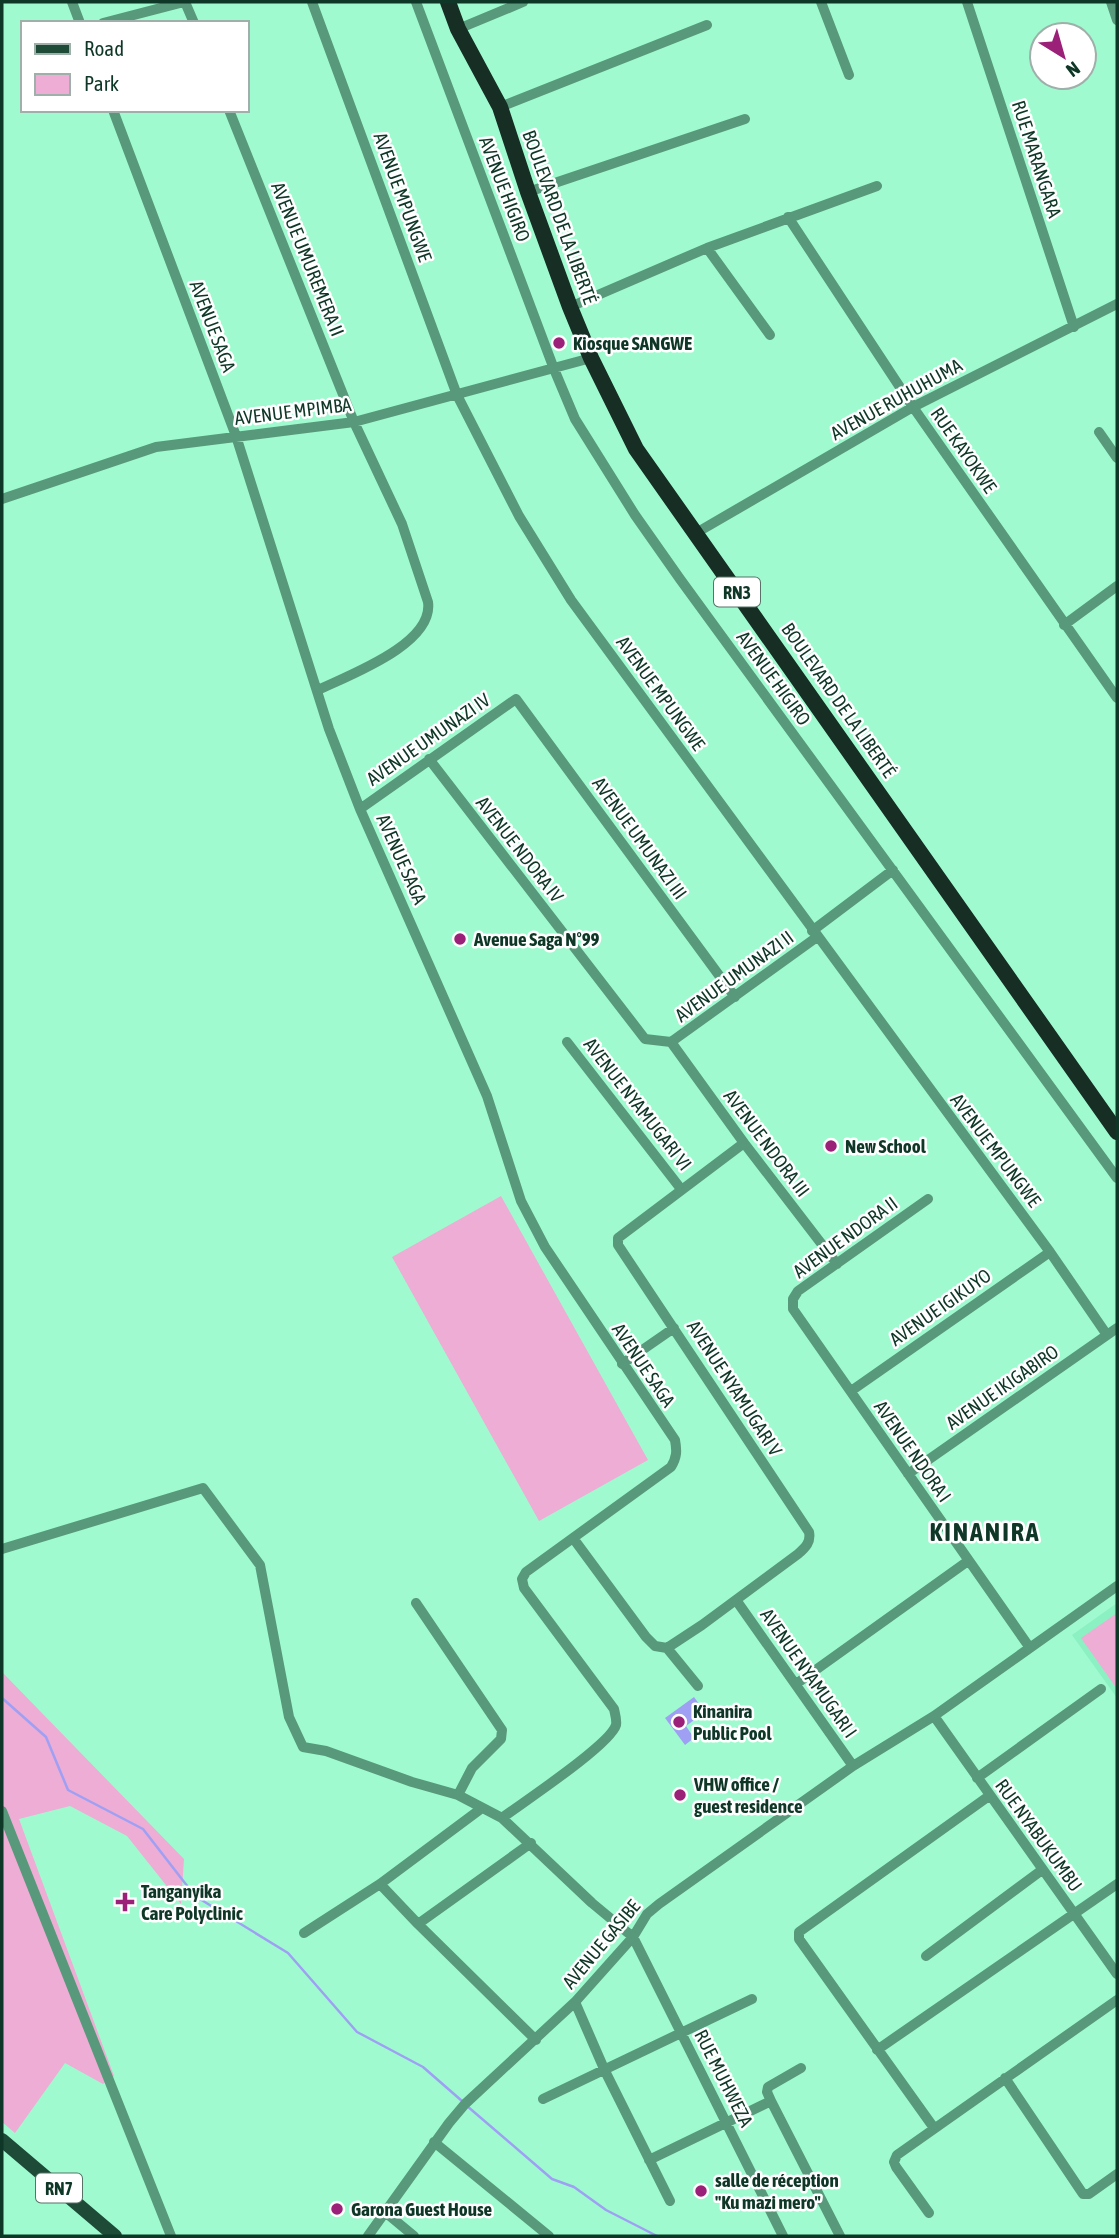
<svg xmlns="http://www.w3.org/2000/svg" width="1119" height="2238" viewBox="0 0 1119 2238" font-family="'Asap Condensed',sans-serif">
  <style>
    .built { fill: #8bf1c2 }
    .green { fill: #edadd4 }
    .water { fill: #9fa0f4 }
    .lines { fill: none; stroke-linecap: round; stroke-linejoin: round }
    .stream { stroke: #9fa0f4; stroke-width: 2.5 }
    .minor { stroke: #58997b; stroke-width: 10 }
    .major { stroke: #1d4b37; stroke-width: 14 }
    .highway { stroke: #162e23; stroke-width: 16 }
    .poi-dot { fill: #9b2078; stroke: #fff; stroke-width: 2.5 }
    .labels { text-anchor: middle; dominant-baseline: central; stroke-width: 5; stroke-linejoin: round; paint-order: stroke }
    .shield { fill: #fff; stroke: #577368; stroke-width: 2 }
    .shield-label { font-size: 18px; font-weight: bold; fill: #0f3727 }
    .street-label { font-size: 19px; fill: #0f3727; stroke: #fff }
    .poi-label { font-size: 19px; font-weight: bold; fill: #0f3727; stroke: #fff; text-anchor: start }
    .district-label { font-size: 26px; font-weight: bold; letter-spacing: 2px; fill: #0f3727; stroke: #fff }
  </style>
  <rect width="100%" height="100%" fill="#9ffbcf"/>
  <path class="built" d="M1117,1603V1698L1072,1635Z"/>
  <path class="green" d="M501,1196L648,1460L539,1521L392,1257Z
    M1117,1613V1689L1081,1638Z
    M2,1672L184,1859L181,1904L127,1836L70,1806L19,1819L114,2076L103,2084L65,2063L15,2133L2,2122Z"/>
  <path class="water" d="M694,1697L705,1712L686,1726L694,1738L685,1745L665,1718Z"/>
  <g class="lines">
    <path class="stream" d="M2,1698L46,1737L68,1790L143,1829L195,1896L288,1953L357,2032L423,2067L462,2101
      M467,2106L552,2179L574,2187L606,2210L657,2236"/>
    <path class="minor" d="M72,2L80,23
      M185,2L194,23
      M312,2L457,395L519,516L571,600L1050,1252L1107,1335
      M416,2L554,369L575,419L635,515L680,579L1117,1178
      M821,2L849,75
      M967,2L1074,327
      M1111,2L1117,20
      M103,23L184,2
      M458,29L523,2
      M500,107L707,25
      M113,110L236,436L329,729L360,809L487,1096L521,1201L545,1247L675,1440C677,1451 677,1457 671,1467L526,1572L522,1579L524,1588L614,1709C615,1714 617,1720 616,1725C610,1745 522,1803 502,1818
      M229,110L354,422L402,524L428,602C434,644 349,675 318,690
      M528,192L745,119
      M788,217L913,407L1117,698
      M707,248L770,335
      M570,307L707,248L877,186
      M1099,432L1117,458
      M2,499L156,447L354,422L591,358
      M696,533L913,407L1117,304
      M1064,625L1117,586
      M429,759L645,1039L671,1042
      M360,809L516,699L735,997
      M812,931L893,870
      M567,1042L681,1189
      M671,1042L744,1143L837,1264
      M671,1042L817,937
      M928,1199L798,1291L793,1299V1309L1030,1648
      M622,1364L674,1328
      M851,1391L1050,1252
      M908,1474L1117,1328
      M573,1538L646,1637L655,1646L667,1648L698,1686
      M2,1549L203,1488L260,1565L289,1717L303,1747L326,1751L412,1782L458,1795L502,1818L592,1903L633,1937L783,2236
      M736,1600L853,1766
      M416,1603L502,1730L501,1739L472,1768L458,1795
      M667,1648L702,1625L798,1554C806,1547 811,1542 809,1532L618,1245V1238L744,1143
      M796,1684L968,1561
      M934,1716L1117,1974
      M977,1778L1101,1689
      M2,1811L171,2236
      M380,1884L418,1924L536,2040
      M418,1924L531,1843
      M304,1933L380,1884L482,1808
      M926,1956L1042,1870
      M575,2002L605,2071L670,2201
      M877,2050L1117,1884
      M1005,2078L1083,2194H1089L1117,2174
      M543,2099L752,1999
      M771,2101L767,2092L768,2087L801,2068
      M934,2128L799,1939V1932L989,1796
      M434,2142L549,2236
      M649,2160L771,2101L840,2236
      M385,2212L414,2236
      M929,2213L896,2167L894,2162L897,2155L1117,2000
      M368,2236L449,2123L465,2104L575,2002L633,1937L647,1914L659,1904L853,1766L934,1716L1117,1586"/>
    <path class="major" d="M2,2140L115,2236"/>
    <path class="highway" d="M448,2L458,29L500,107L528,192L570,307L591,358L636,449L1117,1132"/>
  </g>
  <g class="poi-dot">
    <circle cx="559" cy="343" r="7"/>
    <circle cx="460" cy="939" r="7"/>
    <circle cx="831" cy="1146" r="7"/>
    <circle cx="679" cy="1722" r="7"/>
    <circle cx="680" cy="1795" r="7"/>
    <path d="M121.5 1891.5h7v7h7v7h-7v7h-7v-7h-7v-7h7z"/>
    <circle cx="701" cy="2191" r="7"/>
    <circle cx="337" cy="2209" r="7"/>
  </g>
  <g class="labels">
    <g class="shield">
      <rect x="714" y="577.5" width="46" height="29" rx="5"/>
      <rect x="36" y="2173.5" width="46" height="29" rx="5"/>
    </g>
    <g class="shield-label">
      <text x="737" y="592">RN3</text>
      <text x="59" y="2188">RN7</text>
    </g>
    <g class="street-label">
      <text transform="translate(1037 159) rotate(72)">RUE MARANGARA</text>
      <text transform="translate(505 189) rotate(69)">AVENUE HIGIRO</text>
      <text transform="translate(403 197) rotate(70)">AVENUE MPUNGWE</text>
      <text transform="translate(560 217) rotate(70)">BOULEVARD DE LA LIBERTÉ</text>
      <text transform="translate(308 259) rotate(68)">AVENUE UMUREMERA II</text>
      <text transform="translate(213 326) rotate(69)">AVENUE SAGA</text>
      <text transform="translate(896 399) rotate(-29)">AVENUE RUHUHUMA</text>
      <text transform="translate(293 411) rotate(-7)">AVENUE MPIMBA</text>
      <text transform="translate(964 450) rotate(55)">RUE KAYOKWE</text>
      <text transform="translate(774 678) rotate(54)">AVENUE HIGIRO</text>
      <text transform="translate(661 693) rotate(54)">AVENUE MPUNGWE</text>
      <text transform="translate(839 700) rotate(55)">BOULEVARD DE LA LIBERTÉ</text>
      <text transform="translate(428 739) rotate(-35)">AVENUE UMUNAZI IV</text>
      <text transform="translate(640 838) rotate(54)">AVENUE UMUNAZI III</text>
      <text transform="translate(520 849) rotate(52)">AVENUE NDORA IV</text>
      <text transform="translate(402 859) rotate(66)">AVENUE SAGA</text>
      <text transform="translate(734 976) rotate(-36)">AVENUE UMUNAZI II</text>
      <text transform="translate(638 1104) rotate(52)">AVENUE NYAMUGARI VI</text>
      <text transform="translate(767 1143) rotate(53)">AVENUE NDORA III</text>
      <text transform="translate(996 1150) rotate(53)">AVENUE MPUNGWE</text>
      <text transform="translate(845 1237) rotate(-36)">AVENUE NDORA II</text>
      <text transform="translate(940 1307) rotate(-35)">AVENUE IGIKUYO</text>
      <text transform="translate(644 1365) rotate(56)">AVENUE SAGA</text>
      <text transform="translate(1002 1387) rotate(-35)">AVENUE IKIGABIRO</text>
      <text transform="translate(735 1388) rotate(57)">AVENUE NYAMUGARI V</text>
      <text transform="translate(913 1451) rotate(55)">AVENUE NDORA I</text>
      <text transform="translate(809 1673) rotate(55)">AVENUE NYAMUGARI I</text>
      <text transform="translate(1039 1835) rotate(54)">RUE NYABUKUMBU</text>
      <text transform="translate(601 1944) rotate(-50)">AVENUE GASIBE</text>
      <text transform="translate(724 2078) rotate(63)">RUE MUHWEZA</text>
    </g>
    <g class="poi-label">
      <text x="573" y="343">Kiosque SANGWE</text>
      <text x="474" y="939">Avenue Saga N°99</text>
      <text x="845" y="1146">New School</text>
      <text x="693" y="1711">Kinanira<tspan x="693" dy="22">Public Pool</tspan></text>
      <text x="694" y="1784">VHW office /<tspan x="694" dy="22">guest residence</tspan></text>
      <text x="141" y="1891">Tanganyika<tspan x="141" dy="22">Care Polyclinic</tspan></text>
      <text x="715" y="2180">salle de réception<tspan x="715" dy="22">"Ku mazi mero"</tspan></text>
      <text x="351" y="2209">Garona Guest House</text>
    </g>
    <g class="district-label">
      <text x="985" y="1532">KINANIRA</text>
    </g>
  </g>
  <rect width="1119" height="2238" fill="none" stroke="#0f3727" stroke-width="7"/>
  <rect x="21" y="21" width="228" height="91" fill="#ffffff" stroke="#9fafa9" stroke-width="2"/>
  <rect x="35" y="44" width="35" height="10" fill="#1d4b37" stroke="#9fafa9" stroke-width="2"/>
  <text x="84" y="56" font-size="21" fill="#0f3727">Road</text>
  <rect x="35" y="74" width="35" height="21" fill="#edadd4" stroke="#9fafa9" stroke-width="2"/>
  <text x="84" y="91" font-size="21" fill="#0f3727">Park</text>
  <g transform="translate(1063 56) rotate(143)"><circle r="33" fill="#ffffff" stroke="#9fafa9" stroke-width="2"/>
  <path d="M0-5L12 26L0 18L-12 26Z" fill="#9b2078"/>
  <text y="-10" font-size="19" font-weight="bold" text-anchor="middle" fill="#0f3727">N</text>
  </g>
</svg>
